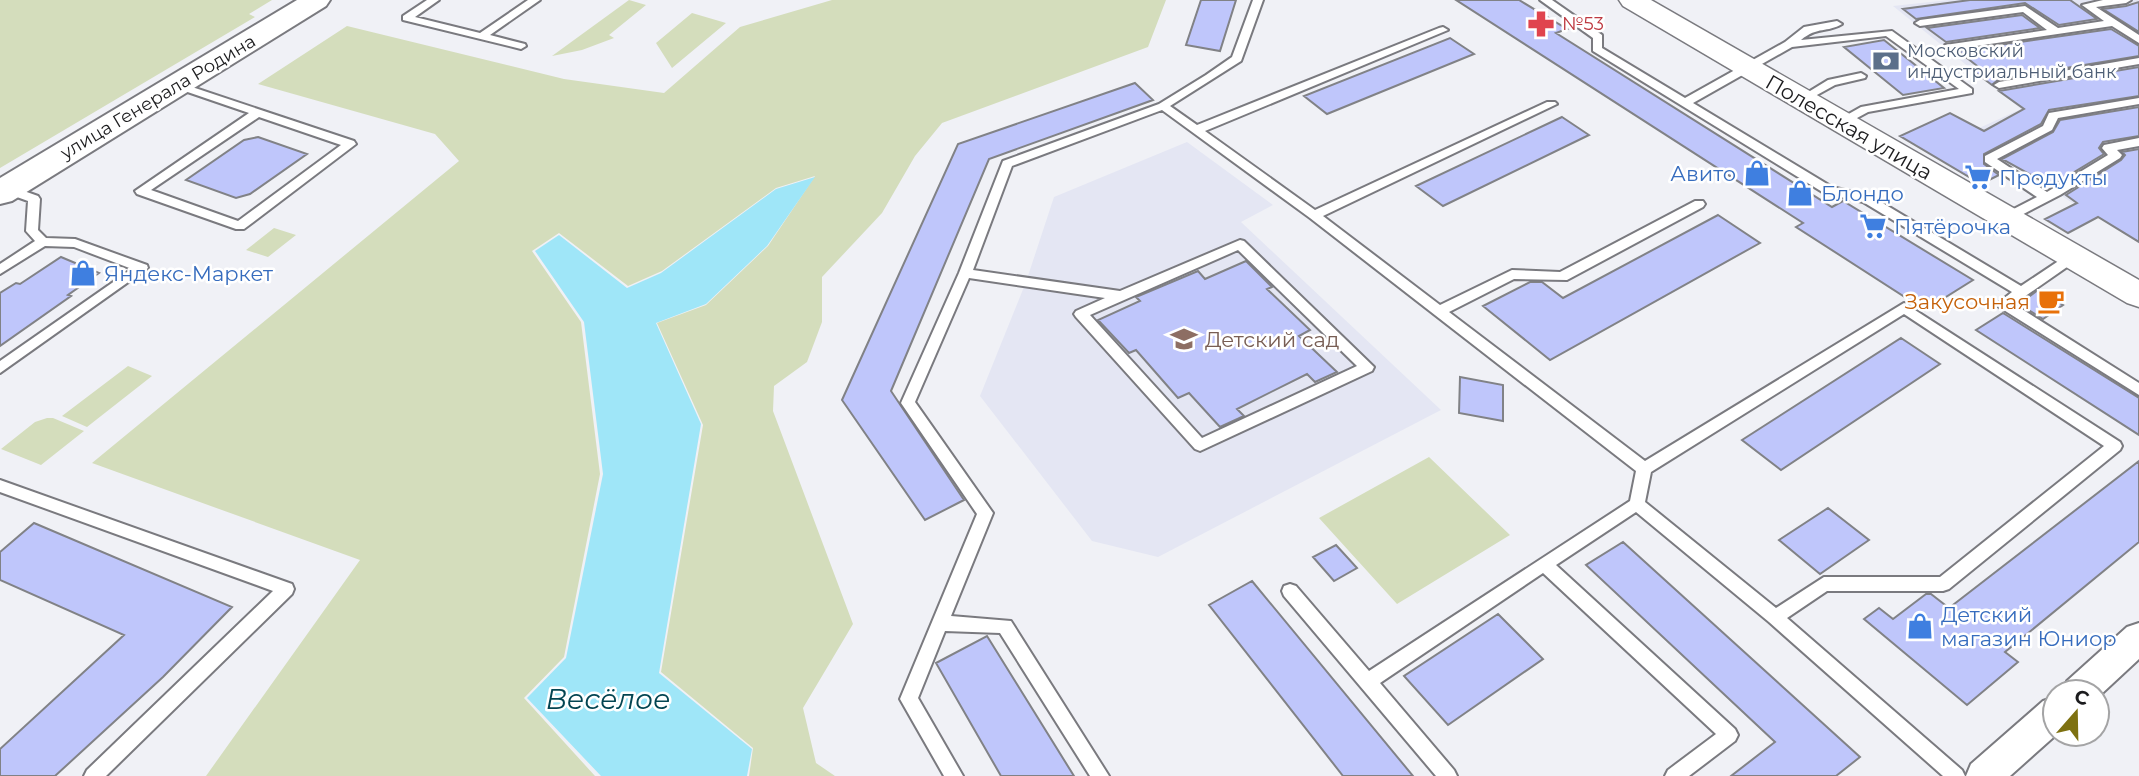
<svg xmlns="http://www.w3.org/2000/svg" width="2139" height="776" viewBox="0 0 2139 776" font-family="Montserrat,sans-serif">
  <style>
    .built { fill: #e4e6f3 }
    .green { fill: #d4ddbc }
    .water { fill: #9fe6f8 }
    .building { fill: #bfc6fb; stroke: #818286; stroke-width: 2 }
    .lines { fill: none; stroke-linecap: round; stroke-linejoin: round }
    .service-casing { stroke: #7a7a7f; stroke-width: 4 }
    .minor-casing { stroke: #7a7a7f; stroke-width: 4 }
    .tertiary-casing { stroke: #7a7a7f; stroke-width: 3 }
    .secondary-casing { stroke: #7a7a7f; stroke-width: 4 }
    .service { fill: #fff; fill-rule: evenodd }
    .minor { fill: #fff; fill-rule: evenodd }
    .tertiary { fill: #fff; fill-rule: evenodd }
    .secondary { fill: #fff; fill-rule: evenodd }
    .labels { text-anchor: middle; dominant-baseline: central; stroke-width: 5; stroke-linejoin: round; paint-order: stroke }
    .far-health-label { font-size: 18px; fill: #be3a42; stroke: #fff; text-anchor: start }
    .far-service-label { font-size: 18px; fill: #4e5e75; stroke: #fff; text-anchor: start }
    .far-street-label { font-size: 18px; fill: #1c1c1e; stroke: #fff }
    .street-label { font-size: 21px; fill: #1c1c1e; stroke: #fff }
    .shop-label { font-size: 21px; fill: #366cbe; stroke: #fff; text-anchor: start }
    .food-label { font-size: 21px; fill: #c56008; stroke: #fff; text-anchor: end }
    .education-label { font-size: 21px; fill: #785e54; stroke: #fff; text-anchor: start }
    .near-water-label { font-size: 28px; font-style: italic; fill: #034552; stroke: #fff }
  </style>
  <rect width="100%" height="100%" fill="#f0f1f6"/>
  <path class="built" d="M1949,0H2139V180L2088,213L1966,134L2021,109L1893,6Z
    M1187,142L1273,205L1241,222L1441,410L1158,557L1092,541L980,396L1026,282L1054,197Z"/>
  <path class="green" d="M0,0H272L249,14L255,17L0,168Z
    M629,0L646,5L609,35L614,38L582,50L552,56Z
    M832,0H1166L1148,47L942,123L915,156L882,213L822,277V322L807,362L774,386L773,411L853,624L803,708L816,763L835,776H749L753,748L661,672L703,425L657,323L706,305L768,246L815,176L776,188L662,271L628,286L559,233L532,251L581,322L600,474L564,657L524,698L595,776H206L360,560L92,463L459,161L435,134L258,84L347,26L564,79L664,93L740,27Z
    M692,13L726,23L672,68L656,43Z
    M274,228L296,235L268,257L246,250Z
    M128,366L152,376L87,427L62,416Z
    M47,418H53L84,431L41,465L1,449L35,422Z
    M1429,457L1510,535L1397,604L1319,518Z"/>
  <path class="water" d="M815,177L767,246L706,304L656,323L701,424L659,673L752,749L747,776H601L527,698L566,658L603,474L584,322L535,251L559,235L627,288L661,273L776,189Z"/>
  <path class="building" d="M1201,0H1236L1220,51L1186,45Z
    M1456,0H1519L1567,29L1556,33L1832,207L1843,201L1973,280L1925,310L1796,227L1803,223Z
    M1970,0H2070L2097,19L2059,25L2025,3L1916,19L1903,9Z
    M2139,2V32L2103,9L2126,6Z
    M2022,15L2040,28L1946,42L1927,28Z
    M2111,29L2139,46V56L1999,79L1992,85L1972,70L1981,69L1958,51Z
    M1450,38L1474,54L1327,114L1304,96Z
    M1884,40L1944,88L1903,95L1844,47Z
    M2139,67V96L2049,110L2041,124L1984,154V164L1999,175L1981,184L1900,136L1950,113L1984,131L2024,109L1999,91Z
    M1135,83L1153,100L989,159L891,391L964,500L925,520L842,400L958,144Z
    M2139,107V136L2103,142L2099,148L2104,154L2051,186L2002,159L2053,132L2060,120Z
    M1562,117L1589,135L1443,206L1416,186Z
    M258,137L307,154L250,194L236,198L186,180L244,140Z
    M2139,149V242L2098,217L2068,233L2045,219L2077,203L2066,195L2121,160L2125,155L2122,152Z
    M1718,215L1760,243L1550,360L1483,306L1530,282H1542L1563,298Z
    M61,257L99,273L68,295L71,296L0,346V293L16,283L20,284Z
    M1246,261L1272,287L1267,289L1310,330L1299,336L1337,372L1315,382L1307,374L1237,409L1244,416L1220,427L1189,393L1178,398L1136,350L1129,353L1098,320L1140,301L1136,297L1198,271L1205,279Z
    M2038,290L2063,305L2043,319L2019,304Z
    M2003,313L2139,398V435L1976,330Z
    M1901,338L1940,364L1781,470L1742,440Z
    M1460,377L1503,385V421L1459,413Z
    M2139,461V542L2005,652L2018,662L1967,705L1864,619L1879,608L1893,619L1926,594H1931L1949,608Z
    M1828,508L1869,540L1820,574L1779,540Z
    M34,523L232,607L163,677L55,776H0V749L124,635L0,580V552Z
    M1623,542L1860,757L1836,776H1731L1775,742L1586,565Z
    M1336,545L1357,568L1334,581L1313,557Z
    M1252,581L1413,776H1343L1209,605Z
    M1498,614L1543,659L1448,725L1404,676Z
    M987,636L1074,776H1001L936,663Z"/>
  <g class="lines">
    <g class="service-casing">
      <path id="service" d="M427,0H439L415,17L480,33L528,0H540L490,35L525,44L526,46L521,49L403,20V16Z
        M1253,0H1263L1241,61L1170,106L1197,125L1439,28L1443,27L1448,30L1205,131L1315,210L1547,102H1555L1557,104L1323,216L1440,305L1512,270L1560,272L1695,201H1703L1705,204L1703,207L1567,280L1514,279L1449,312L1645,461L1904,303L2120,442L2122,446L2120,450L1949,589L1943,591H1827L1787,618L1962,770L1965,776H1943L1769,622L1636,512L1556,565L1735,729L1738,735L1735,741L1689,776H1665L1668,770L1716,734L1543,573L1380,683L1454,770L1457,776H1436L1284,596L1282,591L1284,586L1290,584L1296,586L1369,671L1630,501L1636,471L1310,218L1162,110L1012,166L973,270L1120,291L1240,240L1244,241L1374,367L1372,371L1200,451L1195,449L1076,317L1074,314L1076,311L1105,298L969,278L915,402L993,513L951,616L1011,621L1109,776H1090L1000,633L945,631L918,698L963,776H944L900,699L977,514L901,403L959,273L1003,161L1159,104L1206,75L1232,57ZM1238,250L1357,366L1202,438L1090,315ZM1904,314L2104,446L1940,577H1824L1776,608L1645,502L1651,472Z
        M1540,0H1552L1602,35V48L1685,98L1785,42L1804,27L1837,21L1842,24C1827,33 1818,26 1801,40L1892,31L1972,89V93L1868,112L1846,124H1838V120L1861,107L1959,89L1886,36L1792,47L1693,103L1832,187L1871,196L2021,286L2069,254H2077L2079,257L2077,260L2014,304L2139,383V395L1999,307L1997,304L2012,292L1863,202L1824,193L1593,51V38Z
        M2103,0H2131L2126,3L2096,7L2139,35V43L2112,26L1949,50L1944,47L1945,45L2047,30L2023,12L1920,26L1915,23L1920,20L2025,6L2058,28L2104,21L2082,5Z
        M2139,58V64L1999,88L1994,85L1999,82Z
        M1861,73L1866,76L1865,78L1835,85L1806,101H1798L1797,99L1828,80Z
        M177,82L354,141L356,144L244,229H236L137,194L135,191L249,113L173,87L172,85ZM259,117L341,145L238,221L151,190Z
        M2139,98V104L2058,118L2052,130L1997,159L2047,192L2108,155L2102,148L2104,145L2139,138V146L2117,150L2122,155L2120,158L2060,195L2010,221H2002L2000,218L2002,215L2037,197L1985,162V156L2043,126L2049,113Z
        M7,185L38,196L40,199L38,230L46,238L75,239L147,265L148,268L0,373V361L132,269L74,247L45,246L0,274V264L35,241L26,231L28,201L3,192L1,189Z
        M0,480L292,584L294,589L292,594L106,776H84L87,770L273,591L0,492Z"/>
    </g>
    <g class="minor-casing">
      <path id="minor" d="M2139,623V659L2097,698V692H2062L2067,681L2127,627Z
        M2055,697L2057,734L2010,776H1966L1971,764L2043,701Z"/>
    </g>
    <g class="tertiary-casing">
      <path id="tertiary" d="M1619,0H1651L2139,280V307L2127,303L1623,6Z"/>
    </g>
    <g class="secondary-casing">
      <path id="secondary" d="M297,0H330L326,6L12,201L0,204V178Z"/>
    </g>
    <use href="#service" class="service"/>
    <use href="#minor" class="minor"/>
    <use href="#tertiary" class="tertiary"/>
    <use href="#secondary" class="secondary"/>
  </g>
  <defs>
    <g id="pharmacy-bare" transform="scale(2.1)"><path d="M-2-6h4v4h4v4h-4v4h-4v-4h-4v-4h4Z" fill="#e0444e" stroke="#fff" stroke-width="2.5" paint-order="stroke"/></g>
    <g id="bank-bare" transform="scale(2.1)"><path d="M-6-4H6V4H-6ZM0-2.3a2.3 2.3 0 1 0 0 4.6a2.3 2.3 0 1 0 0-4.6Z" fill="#5c6f8a" stroke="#fff" stroke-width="2.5" paint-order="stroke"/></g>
    <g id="shop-bare" transform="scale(2.1)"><path d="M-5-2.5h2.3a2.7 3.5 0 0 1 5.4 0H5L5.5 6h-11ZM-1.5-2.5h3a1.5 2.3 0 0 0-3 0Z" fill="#3f7fe0" stroke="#fff" stroke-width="2.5" paint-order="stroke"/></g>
    <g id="supermarket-bare" transform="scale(2.1)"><path d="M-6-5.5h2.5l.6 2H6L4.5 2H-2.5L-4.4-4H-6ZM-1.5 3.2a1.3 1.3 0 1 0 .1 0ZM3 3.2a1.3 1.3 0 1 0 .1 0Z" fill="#3f7fe0" stroke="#fff" stroke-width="2.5" paint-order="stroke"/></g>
    <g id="cafe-bare" transform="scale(2.1)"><path d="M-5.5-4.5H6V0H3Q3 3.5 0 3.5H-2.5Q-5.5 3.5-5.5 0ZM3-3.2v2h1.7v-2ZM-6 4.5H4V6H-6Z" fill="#e8710a" stroke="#fff" stroke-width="2.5" paint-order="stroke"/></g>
    <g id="school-bare" transform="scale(2.1)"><path d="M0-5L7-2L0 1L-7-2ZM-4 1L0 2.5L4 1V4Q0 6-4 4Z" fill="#8d6e63" stroke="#fff" stroke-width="2.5" paint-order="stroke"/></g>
  </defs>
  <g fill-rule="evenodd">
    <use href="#pharmacy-bare" x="1541" y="24"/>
    <use href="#bank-bare" x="1886" y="61"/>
    <use href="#shop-bare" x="1757" y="173"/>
    <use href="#supermarket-bare" x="1978" y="177"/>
    <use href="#shop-bare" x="1800" y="193"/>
    <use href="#supermarket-bare" x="1873" y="226"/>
    <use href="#shop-bare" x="83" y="273"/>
    <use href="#cafe-bare" x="2051" y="301"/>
    <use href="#school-bare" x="1184" y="339"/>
    <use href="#shop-bare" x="1920" y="626"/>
  </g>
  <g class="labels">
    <g class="far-health-label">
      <text x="1562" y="24">№53</text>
    </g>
    <g class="far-service-label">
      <text x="1907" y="51">Московский<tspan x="1907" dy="21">индустриальный банк</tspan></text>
    </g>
    <g class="far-street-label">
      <text transform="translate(158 97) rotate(-31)">улица Генерала Родина</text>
    </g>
    <g class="street-label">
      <text transform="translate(1849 127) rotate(30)">Полесская улица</text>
    </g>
    <g class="shop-label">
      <text x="1736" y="173" text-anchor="end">Авито</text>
      <text x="1999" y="177">Продукты</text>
      <text x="1821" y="193">Блондо</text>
      <text x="1894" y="226">Пятёрочка</text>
      <text x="104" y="273">Яндекс-Маркет</text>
      <text x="1941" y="614">Детский<tspan x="1941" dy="24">магазин Юниор</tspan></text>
    </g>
    <g class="food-label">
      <text x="2030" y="301">Закусочная</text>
    </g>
    <g class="education-label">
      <text x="1205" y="339">Детский сад</text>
    </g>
    <g class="near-water-label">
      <text x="608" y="699">Весёлое</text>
    </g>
  </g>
  <g transform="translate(2076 713) rotate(20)"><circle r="33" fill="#ffffff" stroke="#a4a4a5" stroke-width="2"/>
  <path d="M0-5L12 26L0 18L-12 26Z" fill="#7e7111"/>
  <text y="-10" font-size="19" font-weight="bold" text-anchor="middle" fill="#1c1c1e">С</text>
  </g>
</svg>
